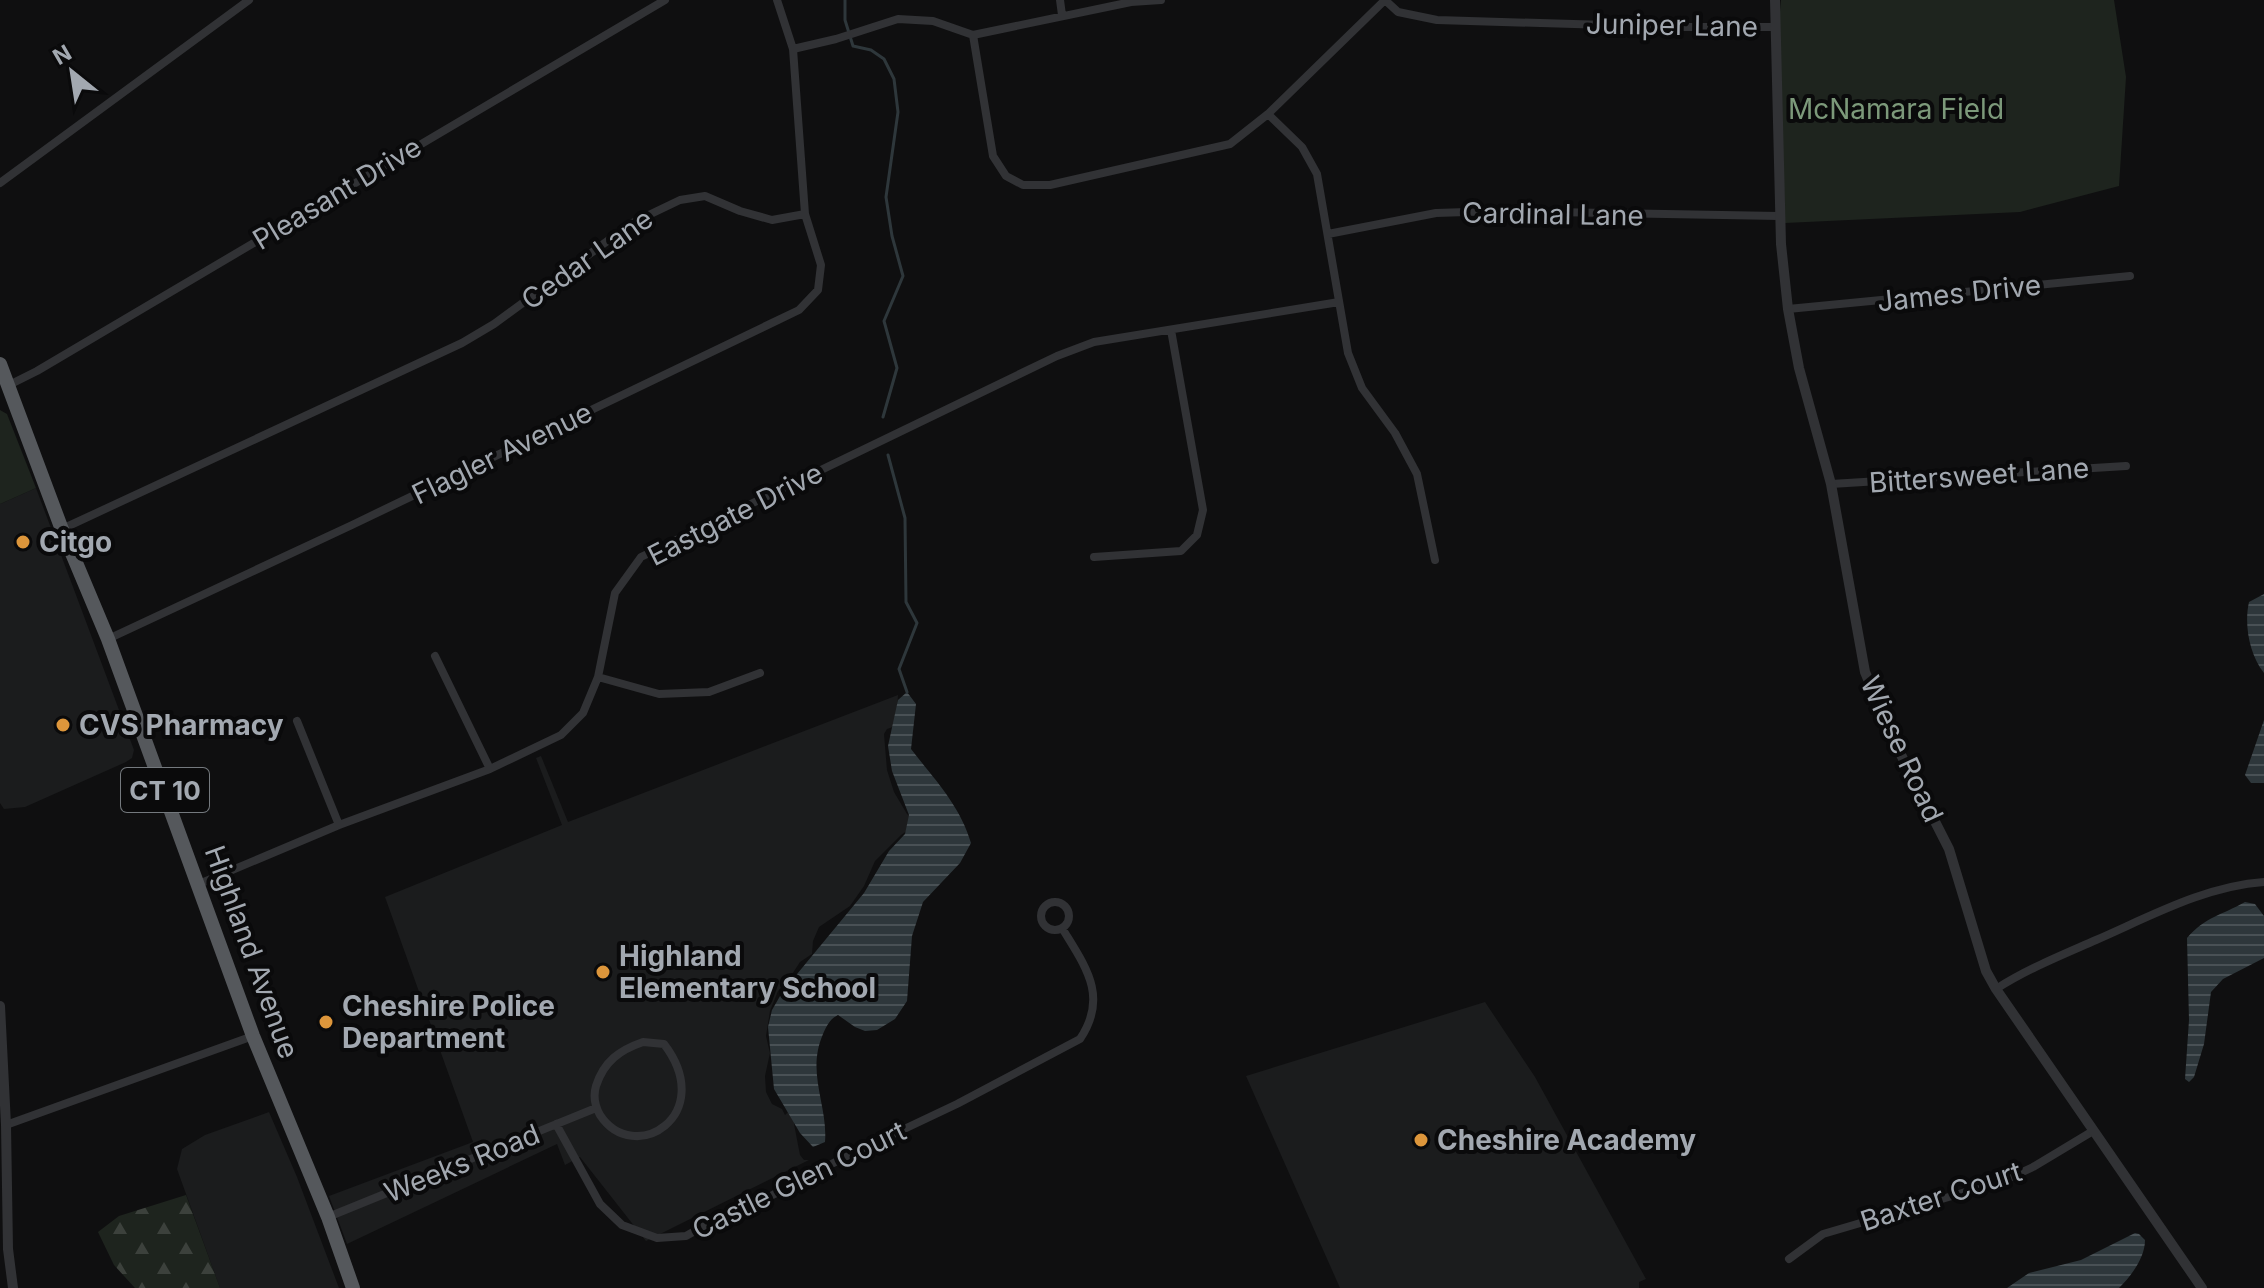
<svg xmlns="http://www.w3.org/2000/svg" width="2264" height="1288" viewBox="0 0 2264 1288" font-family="Inter,sans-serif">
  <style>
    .built { fill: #1b1c1d }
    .forest { fill: url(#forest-firs) }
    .park { fill: #1e241e }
    .water { fill: url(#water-rules) }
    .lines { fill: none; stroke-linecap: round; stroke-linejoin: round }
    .stream { stroke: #2e373b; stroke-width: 3 }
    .minor { stroke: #313235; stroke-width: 8 }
    .tertiary { stroke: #313235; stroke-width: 10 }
    .trunk { stroke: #55585c; stroke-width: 14 }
    .poi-dot { fill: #dd963b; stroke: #0a0a0b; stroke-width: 3 }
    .labels { text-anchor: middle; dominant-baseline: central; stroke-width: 8; stroke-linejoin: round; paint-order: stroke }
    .shield { fill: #0a0a0b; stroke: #74797e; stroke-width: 2 }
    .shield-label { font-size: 26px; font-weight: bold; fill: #a2a8b0 }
    .street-label { font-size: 28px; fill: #a2a8b0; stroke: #0a0a0b }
    .park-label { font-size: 28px; fill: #7c997a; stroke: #0a0a0b }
    .poi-label { font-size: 28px; font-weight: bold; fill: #a2a8b0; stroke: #0a0a0b; text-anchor: start }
  </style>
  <defs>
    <pattern id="forest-firs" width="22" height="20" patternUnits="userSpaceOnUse" patternTransform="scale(2)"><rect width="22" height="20" fill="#1e241e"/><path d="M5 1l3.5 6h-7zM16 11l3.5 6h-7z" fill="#3c413c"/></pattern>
    <pattern id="water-rules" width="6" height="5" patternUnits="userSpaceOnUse" patternTransform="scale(2)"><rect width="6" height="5" fill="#2e373b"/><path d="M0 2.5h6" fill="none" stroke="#495155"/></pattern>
  </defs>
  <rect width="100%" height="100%" fill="#0f0f10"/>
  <path class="built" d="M36,488L134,750L132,758L126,762L25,807L4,809L0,803V504Z
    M898,695L896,726L887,729L884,734L887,770L894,792L907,814L918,823L901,835L875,861L864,886L850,906L819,927L813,941L812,954L800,962L787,982L778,991L770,1011L766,1036L770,1053L765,1076L766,1092L772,1104L782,1109L785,1115L801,1100L794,1124L800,1155L804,1160H809L646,1241L580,1157L565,1165L557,1144L347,1244L329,1196L473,1142L385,897L562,825L536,758L541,756L568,822Z
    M1485,1002L1535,1077L1646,1279L1639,1282V1288H1340L1246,1076Z
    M269,1112L297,1177L339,1288H220L177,1169L182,1149L205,1135Z"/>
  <path class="forest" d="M186,1195L220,1288H135L114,1265L98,1232L119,1216Z"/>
  <path class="park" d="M1781,0H2114L2126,77L2119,186L2020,212L1785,223L1779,22Z
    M0,410L7,414L36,488L0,504Z"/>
  <path class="water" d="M2264,594V673C2249,654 2244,624 2249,602Z
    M907,692L916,704L911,749C934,779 960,805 971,843L960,863L923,902L912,936L907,1001L895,1019L877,1030L865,1031L855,1027L838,1015C830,1019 827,1025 823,1034C806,1073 828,1105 825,1142L813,1147L800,1133L774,1089L768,1027L772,1010L783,991L864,893L889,851L905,834L909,815L892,771L888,746L898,700Z
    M2264,720V783H2251L2245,775Z
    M2245,902L2255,904L2264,916V958L2223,979L2211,992L2204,1044L2194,1077L2189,1082L2185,1079L2189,1020L2187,938C2205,917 2222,915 2245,902Z
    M2135,1233L2139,1234L2145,1240C2145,1258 2131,1276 2119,1288H2007L2029,1273L2081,1260Z"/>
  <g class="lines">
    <path class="stream" d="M845,0V20L853,46L871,50L884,59L894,79L898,112L886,197L892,236L903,276L884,321L897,368L883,417
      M888,455L905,518L906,602L917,623L899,669L907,692"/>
    <path class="minor" d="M1060,0L1062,15
      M1385,0L1398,12L1437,20L1674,27H1773
      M973,35L993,156L1006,176L1023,185H1050L1230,144L1268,114L1385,0
      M793,49L836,39L898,19L933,21L973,35L1131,2L1161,0
      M1268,114L1302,147L1317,174L1348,353L1362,388L1395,433L1417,474L1435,560
      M0,183L249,0
      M1328,234L1436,213L1497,211L1779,216
      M1788,309L2130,276
      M9,385L37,371L665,0
      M1831,484L2126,466
      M62,529L462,343L494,324L632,223L680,200L705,196L740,211L772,220L805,214L793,49L777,0
      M1094,557L1181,551L1197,535L1203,510L1171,330
      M108,639L352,525L799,310L818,290L821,265L805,214
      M435,656L490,769
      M598,677L659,694L709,692L760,673
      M297,721L339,825
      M199,884L339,825L490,769L561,735L583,713L598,677L615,593L641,557L1057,356L1094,342L1339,302
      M1041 916a14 14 0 1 1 28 0a14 14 0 1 1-28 0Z
      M1996,989C2027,969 2062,955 2096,940C2149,917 2205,886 2264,882
      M643,1042L664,1044C718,1115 634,1167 600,1115C595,1106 593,1096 596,1086C604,1061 620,1050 643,1042Z
      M556,1124L600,1204L622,1225L657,1238L686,1236L714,1220L765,1199L843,1158L957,1104L1080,1039C1109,996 1085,966 1062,928
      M6,1125L253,1036
      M328,1217L596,1108
      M1789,1259L1823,1234L2003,1181L2033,1167L2093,1131"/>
    <path class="tertiary" d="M1775,0L1781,244L1788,309L1799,368L1831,484L1865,672L1895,743L1949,849L1986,971L1996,989L2202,1288
      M0,1006L6,1125L8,1249L13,1288"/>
    <path class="trunk" d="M0,364L61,527L108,639L253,1036L328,1217L353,1288"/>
  </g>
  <g class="poi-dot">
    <circle cx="23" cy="542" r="8"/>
    <circle cx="63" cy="725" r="8"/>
    <circle cx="603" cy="972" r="8"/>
    <circle cx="326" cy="1022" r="8"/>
    <circle cx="1421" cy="1140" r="8"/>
  </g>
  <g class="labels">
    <rect class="shield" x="121" y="768" width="88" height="44" rx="6"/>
    <g class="shield-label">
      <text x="165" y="790">CT 10</text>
    </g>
    <g class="street-label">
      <text transform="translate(1672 25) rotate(1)">Juniper Lane</text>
      <text transform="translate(337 193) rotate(-31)">Pleasant Drive</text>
      <text transform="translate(1553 214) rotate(1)">Cardinal Lane</text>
      <text transform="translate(587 259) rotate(-35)">Cedar Lane</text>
      <text transform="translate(1959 293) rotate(-6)">James Drive</text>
      <text transform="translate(502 453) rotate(-26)">Flagler Avenue</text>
      <text transform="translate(1979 475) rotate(-4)">Bittersweet Lane</text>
      <text transform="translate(735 514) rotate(-27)">Eastgate Drive</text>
      <text transform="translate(1902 749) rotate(65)">Wiese Road</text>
      <text transform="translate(252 952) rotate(70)">Highland Avenue</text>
      <text transform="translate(462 1163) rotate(-22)">Weeks Road</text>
      <text transform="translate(799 1180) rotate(-26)">Castle Glen Court</text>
      <text transform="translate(1941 1196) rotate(-18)">Baxter Court</text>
    </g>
    <g class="park-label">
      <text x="1896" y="109">McNamara Field</text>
    </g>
    <g class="poi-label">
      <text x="39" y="542">Citgo</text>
      <text x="79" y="725">CVS Pharmacy</text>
      <text x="619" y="956">Highland<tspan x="619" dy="32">Elementary School</tspan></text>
      <text x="342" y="1006">Cheshire Police<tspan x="342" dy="32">Department</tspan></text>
      <text x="1437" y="1140">Cheshire Academy</text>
    </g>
  </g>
  <g transform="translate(72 72) rotate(330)" stroke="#0a0a0b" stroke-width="6" paint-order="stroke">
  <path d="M0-6L14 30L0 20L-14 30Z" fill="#a2a8b0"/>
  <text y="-12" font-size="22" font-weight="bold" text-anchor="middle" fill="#a2a8b0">N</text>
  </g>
</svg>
